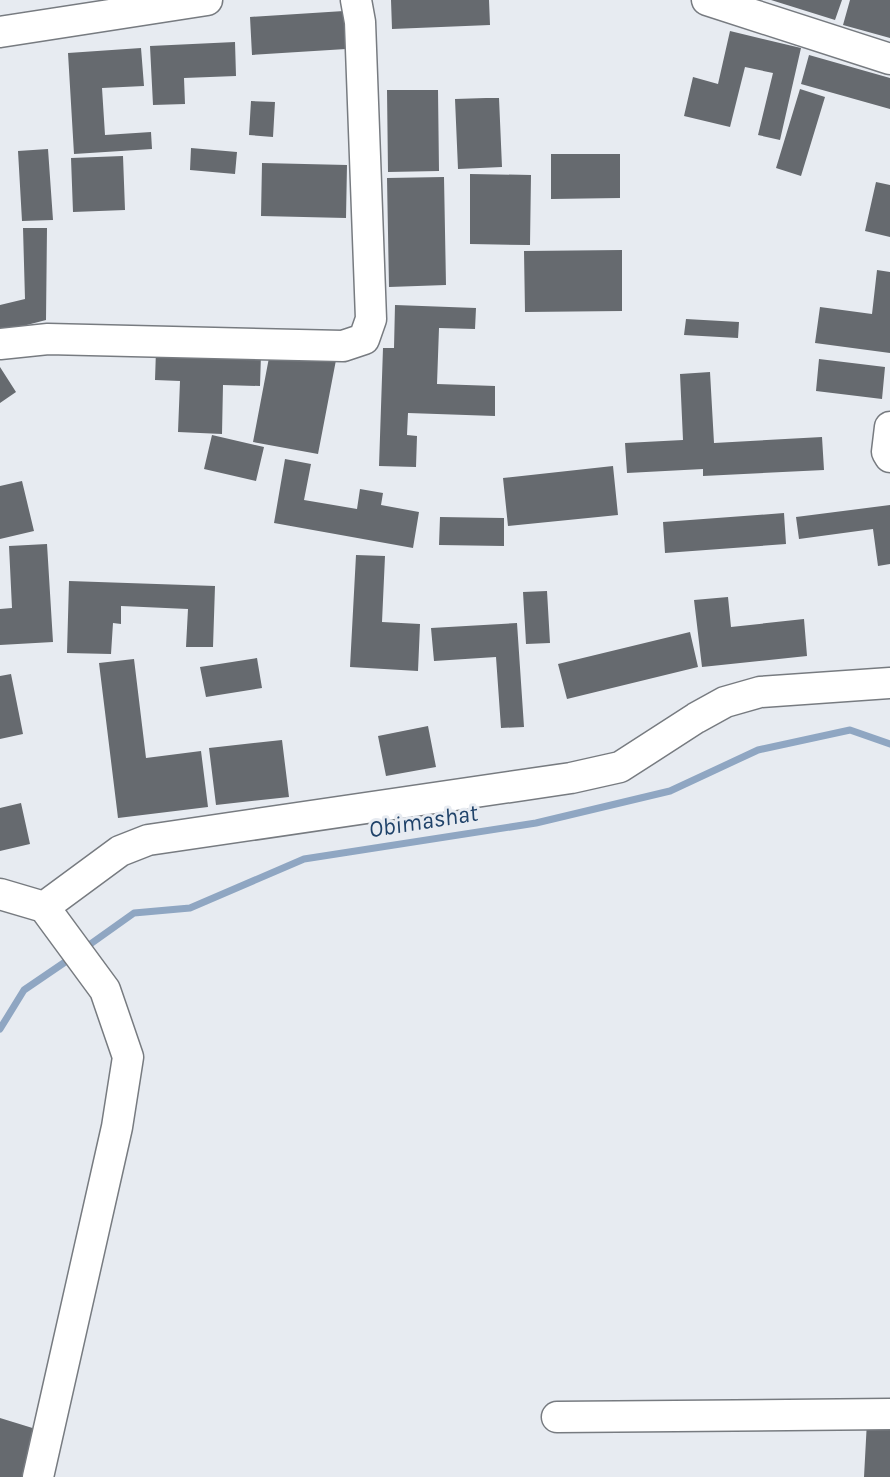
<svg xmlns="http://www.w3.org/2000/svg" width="890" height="1477" viewBox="0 0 890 1477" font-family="Karla,sans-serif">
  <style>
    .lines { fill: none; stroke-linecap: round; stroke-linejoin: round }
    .stream { stroke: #8fa6c2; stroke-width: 7 }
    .building { fill: #666a6f }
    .minor-casing { stroke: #777b80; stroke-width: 33 }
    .minor { stroke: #fff; stroke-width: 30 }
    .labels { text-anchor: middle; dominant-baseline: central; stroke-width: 6; stroke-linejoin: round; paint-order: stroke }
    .water-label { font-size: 24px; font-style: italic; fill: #1f4269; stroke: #e7ebf1 }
  </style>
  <rect width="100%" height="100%" fill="#e7ebf1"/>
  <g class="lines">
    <path class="stream" d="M82,950L134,913L190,908L304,859L536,823L670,791L758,750L850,730L890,744
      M0,1029L24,990L71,958"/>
  </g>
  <path class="building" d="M391,0H489L490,25L392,29Z
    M771,0H842L835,20Z
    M850,0H890V38L843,25Z
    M344,11L346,49L252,55L250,17Z
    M730,31L801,48L780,140L758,135L773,73L745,67L730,127L684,116L693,77L718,84Z
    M235,42L236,76L184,78L185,104L153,105L150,46Z
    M141,48L144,86L102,88L105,135L151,132L152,149L74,154L68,53Z
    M809,55L890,78V109L801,84Z
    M800,89L825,97L801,176L776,168Z
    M387,90H438L439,171L388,172Z
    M486,98H499L502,167L458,169L455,99Z
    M251,101L275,102L273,137L249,135Z
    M191,148L237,152L235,174L190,170Z
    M48,149L53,220L22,221L18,151Z
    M551,154H620V198L551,199Z
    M123,156L125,210L73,212L71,158Z
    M262,163L347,165L346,218L261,216Z
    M470,174L531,175L530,245L470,244Z
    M444,177L446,285L389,287L387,178Z
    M876,182L890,185V237L865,231Z
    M23,228H47L46,320L0,332V305L25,299Z
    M622,250V311L525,312L524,251Z
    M877,270L890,272V353L815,343L820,307L872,314Z
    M395,305L476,308L475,329L439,328L437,384L495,386V416L408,413L407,435L417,436L416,467L379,466L383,348H394Z
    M686,319L739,322L738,338L684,335Z
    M271,347L336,360L318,454L253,442Z
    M156,350L261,354L260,386L223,385L222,434L178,432L180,381L155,380Z
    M819,359L885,367L882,399L816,391Z
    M0,367L16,392L0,403Z
    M710,372L714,443L822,437L824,470L703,476V469L627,473L625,443L683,440L680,374Z
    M212,435L264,447L256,481L204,469Z
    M285,459L311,464L304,500L357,509L360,489L383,493L381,505L419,512L413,548L274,523Z
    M613,466L618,515L508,526L503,478Z
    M22,481L34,531L0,539V486Z
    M890,505V564L878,566L873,529L799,539L796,517Z
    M784,513L786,544L665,553L663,522Z
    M440,517L504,518V546L439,545Z
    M47,544L53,642L0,645V609L12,608L9,546Z
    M356,555L385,556L382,622L420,624L418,671L350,667Z
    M69,581L215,586L213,647H186L188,609L121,606V624L113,623L111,654L67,653Z
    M547,591L550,643L526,644L523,592Z
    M728,597L731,627L804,619L807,656L702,667L694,600Z
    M517,623L524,727L501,728L496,657L434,661L431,628Z
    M690,632L698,667L567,699L558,664Z
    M257,658L262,688L206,697L200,667Z
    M134,659L146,758L201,751L208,807L118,818L99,663Z
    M11,674L23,734L0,739V676Z
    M428,726L436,767L386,776L378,736Z
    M282,740L289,797L216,805L209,748Z
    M21,803L30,844L0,851V808Z
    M0,1418L39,1430L25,1477H0Z
    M867,1421L890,1422V1477H864Z"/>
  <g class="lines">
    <g class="minor-casing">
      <path id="minor" d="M707,0L890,59
        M0,32L207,0
        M0,344L48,339L343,346L364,339L371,319L360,22L356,0
        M890,427L887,452L890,457
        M0,894L44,907L105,990L128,1057L117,1127L38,1477
        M44,907L120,851L148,840L571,778L620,767L696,718L725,702L760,692L890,683
        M557,1417L890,1414"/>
    </g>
    <use href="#minor" class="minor"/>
  </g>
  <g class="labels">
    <g class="water-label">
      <text transform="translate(423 821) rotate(-9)">Obimashat</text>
    </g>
  </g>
</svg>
